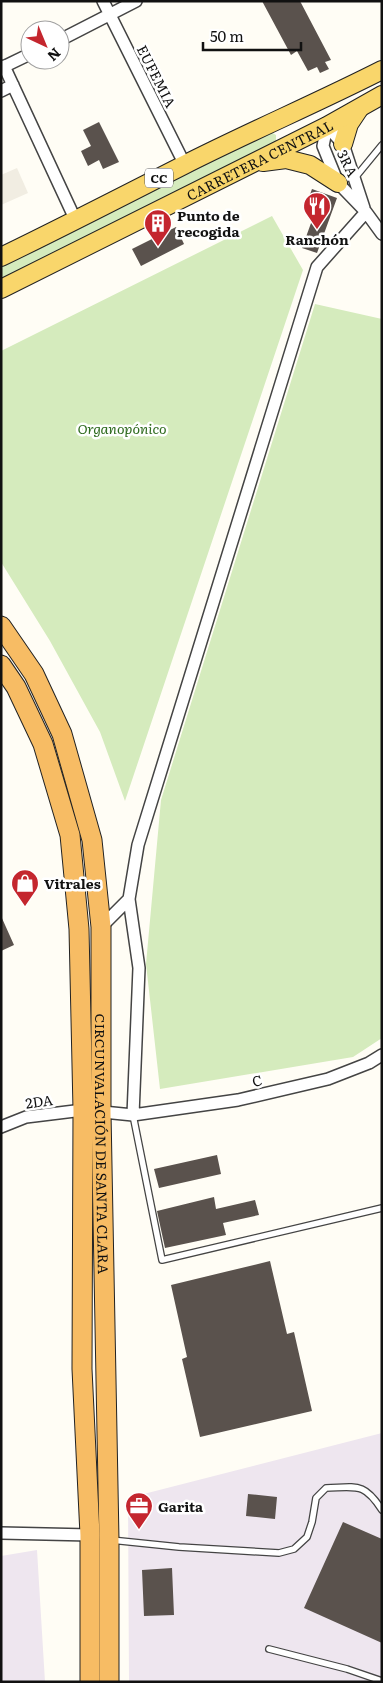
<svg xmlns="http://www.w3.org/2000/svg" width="383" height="1683" viewBox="0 0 383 1683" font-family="Literata,serif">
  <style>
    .industrial { fill: #eee6ef }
    .green { fill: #d5ebbd }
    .plaza { fill: #f1ede2 }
    .building { fill: #5a524d }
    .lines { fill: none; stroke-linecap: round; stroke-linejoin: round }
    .service-casing { stroke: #444; stroke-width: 8 }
    .minor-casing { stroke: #444; stroke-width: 14 }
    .primary-casing { stroke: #222; stroke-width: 20 }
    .trunk-casing { stroke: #222; stroke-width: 21 }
    .service { stroke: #fff; stroke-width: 5.5 }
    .minor { stroke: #fff; stroke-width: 11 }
    .primary { stroke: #f9d66b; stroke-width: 18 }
    .trunk { stroke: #f7bc64; stroke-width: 19 }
    .labels { text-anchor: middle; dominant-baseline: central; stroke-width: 5; stroke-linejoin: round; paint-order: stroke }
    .shield { fill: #fff; stroke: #585858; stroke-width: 1 }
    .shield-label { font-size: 12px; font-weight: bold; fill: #111 }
    .street-label { font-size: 14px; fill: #111; stroke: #fff }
    .poi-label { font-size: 14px; font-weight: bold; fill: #111; stroke: #fff; text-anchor: start }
    .park-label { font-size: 14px; font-style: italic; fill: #2f6b1f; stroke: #fff }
  </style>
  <rect width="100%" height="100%" fill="#fffdf5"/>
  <path class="industrial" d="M382,1433V1682H129L128,1498Z
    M37,1550L45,1682H1V1556Z"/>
  <path class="green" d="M271,132L276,135V143L1,280V267Z
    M272,216L303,270L125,801L100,732L50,641L1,562V351Z
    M315,304L382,319V1038L353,1057L160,1089L146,964L161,800Z"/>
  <path class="plaza" d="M17,168L28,193L1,205V175Z"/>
  <path class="building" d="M262,1H300L331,60L325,62L329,69L320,73L317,67L308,71L297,51L291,55Z
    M99,122L119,162L103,169L99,160L88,166L81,151L91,146L83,130Z
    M312,189L337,198L317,253L302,248L315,212L305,208Z
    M176,227L184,244L141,266L132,249Z
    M1,916L14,945L1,951Z
    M217,1155L221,1174L159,1188L154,1169Z
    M214,1197L216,1209L255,1200L259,1215L223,1223L226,1235L165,1248L157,1211Z
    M270,1261L287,1334L294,1332L312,1411L200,1437L182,1359L187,1357L171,1285Z
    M248,1494L277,1497L275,1519L246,1516Z
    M343,1522L382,1539V1643L304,1608Z
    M172,1568L174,1615L144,1616L142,1570Z"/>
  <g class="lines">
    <g class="service-casing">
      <path id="service" d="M354,179L382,145
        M133,1115L162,1260L382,1208
        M111,1540L179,1547L279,1553L294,1549L307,1537L312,1522L316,1498L326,1488C357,1487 364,1482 382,1510
        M269,1649L347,1669L382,1681"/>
    </g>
    <g class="minor-casing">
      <path id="minor" d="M103,1L185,165
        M60,40L136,1
        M4,66L76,221
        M1,68L30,54
        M1,91L13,85
        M327,126L323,146L338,183L366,212L382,234
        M327,126L343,144L364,208
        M129,899L139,968L133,1115
        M101,927L129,899L138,845L317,267L366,212
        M1,1127L26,1117L83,1110L133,1115L238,1100L328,1079L369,1063L382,1055
        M1,1533L90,1535"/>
    </g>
    <g class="primary-casing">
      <g id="primary">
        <path d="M343,144L349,124L359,109"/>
        <path d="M263,162L286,159L310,165L338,183"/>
        <path d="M1,257C63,227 123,196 184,165C249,132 317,103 382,70"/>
        <path id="s1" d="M1,289L327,126L382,95"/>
      </g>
    </g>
    <g class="trunk-casing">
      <g id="trunk">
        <path id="s2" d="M1,626L34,674L62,734L92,840L101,927V1112L109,1540V1682"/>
        <path d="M1,665L16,687L43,744L70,835L79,929L83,1110L82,1369L90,1535V1682"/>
      </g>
    </g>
    <use href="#service" class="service"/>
    <use href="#minor" class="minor"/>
    <use href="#primary" class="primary"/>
    <use href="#trunk" class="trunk"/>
  </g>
  <defs>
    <g id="restaurant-pin" transform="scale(1.4375)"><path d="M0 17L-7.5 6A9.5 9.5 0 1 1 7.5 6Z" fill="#c4262e" stroke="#fff"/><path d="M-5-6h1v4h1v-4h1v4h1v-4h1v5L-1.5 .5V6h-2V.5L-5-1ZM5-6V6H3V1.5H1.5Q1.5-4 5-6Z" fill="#fff"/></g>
    <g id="building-pin" transform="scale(1.4375)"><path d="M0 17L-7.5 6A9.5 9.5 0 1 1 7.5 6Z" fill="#c4262e" stroke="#fff"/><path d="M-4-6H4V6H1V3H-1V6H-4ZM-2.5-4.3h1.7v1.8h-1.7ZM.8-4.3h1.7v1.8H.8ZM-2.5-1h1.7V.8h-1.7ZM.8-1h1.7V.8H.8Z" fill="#fff"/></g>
    <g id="shop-pin" transform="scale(1.4375)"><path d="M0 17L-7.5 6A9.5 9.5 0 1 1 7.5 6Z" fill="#c4262e" stroke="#fff"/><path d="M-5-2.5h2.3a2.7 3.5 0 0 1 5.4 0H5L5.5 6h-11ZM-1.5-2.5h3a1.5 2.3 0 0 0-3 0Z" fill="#fff"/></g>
    <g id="office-pin" transform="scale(1.4375)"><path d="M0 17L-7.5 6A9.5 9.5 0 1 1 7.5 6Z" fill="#c4262e" stroke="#fff"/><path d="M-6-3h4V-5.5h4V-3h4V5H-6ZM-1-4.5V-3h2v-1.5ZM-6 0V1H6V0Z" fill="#fff"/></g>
  </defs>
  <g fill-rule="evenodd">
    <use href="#restaurant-pin" x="317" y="206"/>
    <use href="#building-pin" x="158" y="223"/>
    <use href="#shop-pin" x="25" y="883"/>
    <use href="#office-pin" x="139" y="1506"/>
  </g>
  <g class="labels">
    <rect class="shield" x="145" y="168.5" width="28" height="19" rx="4"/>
    <g class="shield-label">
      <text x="159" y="178">CC</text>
    </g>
    <g class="street-label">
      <text transform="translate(157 76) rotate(63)">EUFEMIA</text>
      <text stroke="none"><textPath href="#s1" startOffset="289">CARRETERA CENTRAL</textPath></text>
      <text transform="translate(348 163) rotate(64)">3RA</text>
      <text transform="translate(257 1080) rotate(-13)">C</text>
      <text transform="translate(39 1101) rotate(-8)">2DA</text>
      <text stroke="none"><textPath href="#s2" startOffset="539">CIRCUNVALACIÓN DE SANTA CLARA</textPath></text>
    </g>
    <g class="poi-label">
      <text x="177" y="215">Punto de<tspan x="177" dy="16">recogida</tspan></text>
      <text x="317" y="239" text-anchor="middle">Ranchón</text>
      <text x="44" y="883">Vitrales</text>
      <text x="158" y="1506">Garita</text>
    </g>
    <g class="park-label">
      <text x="122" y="428">Organopónico</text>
    </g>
  </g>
  <rect width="383" height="1683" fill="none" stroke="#111111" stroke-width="5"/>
  <g transform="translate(45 45) rotate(136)"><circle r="24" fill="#ffffff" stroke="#a0a0a0"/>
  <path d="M0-4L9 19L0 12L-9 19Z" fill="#c4262e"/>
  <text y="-8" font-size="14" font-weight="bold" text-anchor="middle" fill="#111111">N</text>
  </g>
  <path d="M203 42v8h98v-8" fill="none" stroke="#111111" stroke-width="2.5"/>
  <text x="210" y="42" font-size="15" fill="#111111" stroke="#ffffff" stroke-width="4" paint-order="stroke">50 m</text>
</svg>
